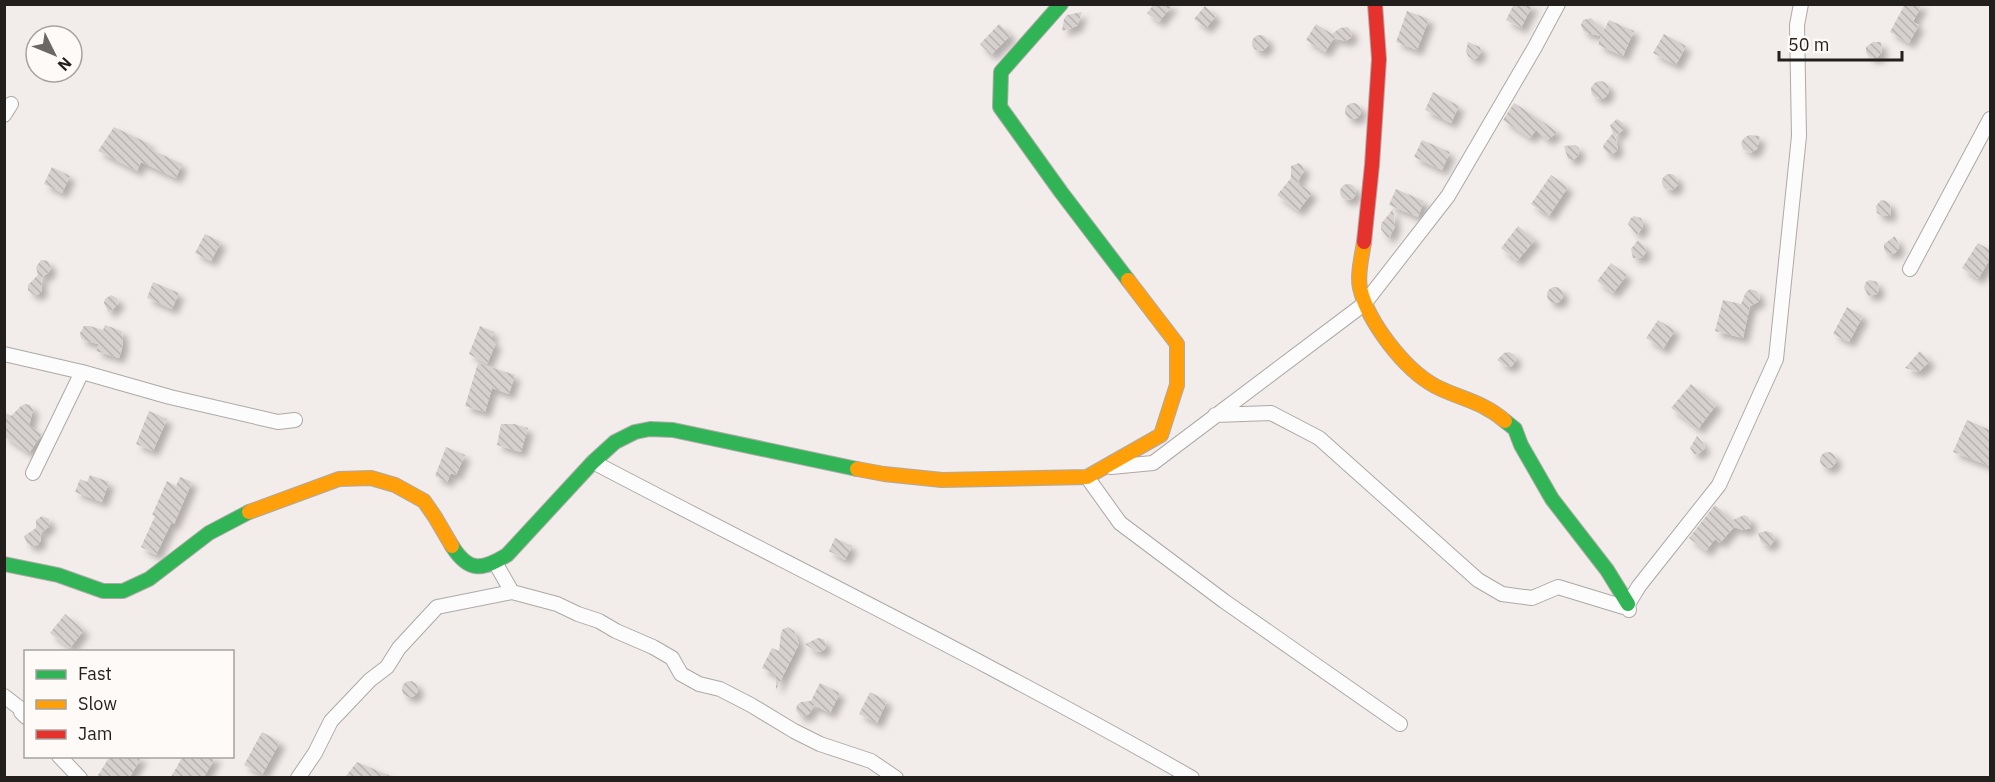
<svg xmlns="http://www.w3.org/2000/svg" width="1995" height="782" viewBox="0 0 1995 782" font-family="'IBM Plex Sans',sans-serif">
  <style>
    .building { fill: url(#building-back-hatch); filter: url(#shadow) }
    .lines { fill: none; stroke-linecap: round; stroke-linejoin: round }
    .street-casing { stroke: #ada9a7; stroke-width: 16 }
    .fast-casing { stroke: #ada9a7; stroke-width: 16 }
    .slow-casing { stroke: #ada9a7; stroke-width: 16 }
    .jam-casing { stroke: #ada9a7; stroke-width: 16 }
    .street { stroke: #fdfcfc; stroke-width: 14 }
    .fast { stroke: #30b455; stroke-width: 14 }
    .slow { stroke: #ff9f0a; stroke-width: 14 }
    .jam { stroke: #e5322d; stroke-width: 14 }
  </style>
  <defs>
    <pattern id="building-back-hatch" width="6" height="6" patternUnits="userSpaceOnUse" patternTransform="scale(1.5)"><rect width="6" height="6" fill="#d6d1cf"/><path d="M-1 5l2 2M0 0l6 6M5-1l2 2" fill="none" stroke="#b7b3b1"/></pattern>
    <filter id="shadow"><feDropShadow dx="5.5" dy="5.5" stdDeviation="3" flood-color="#0004"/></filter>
  </defs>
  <rect width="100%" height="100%" fill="#f2ecea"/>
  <path class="building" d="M1154,4H1173L1159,22L1147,13Z
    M1514,4H1533L1521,28L1506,20Z
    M1905,4H1922L1913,22L1919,25L1909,43L1890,32Z
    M1205,6L1216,16L1206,28L1194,19Z
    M1407,11L1429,19L1417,50L1396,42Z
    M1082,12L1077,26L1062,31L1064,19L1067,15Z
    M1591,18L1604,30L1609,20L1634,31L1623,56L1598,45L1601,36L1586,33L1583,30L1581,25L1583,20Z
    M999,24L1011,35L991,55L980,44Z
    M1316,24L1332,34L1340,28L1348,27L1352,32V37L1346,41L1334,38L1325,52L1306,40Z
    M1664,34L1686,46L1676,65L1653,53Z
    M1252 43a8 8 0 1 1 16 0a8 8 0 1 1-16 0Z
    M1468,42L1480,47L1481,52L1477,58L1472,59L1468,56L1466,51Z
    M1873,42H1881L1882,53L1876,58L1869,57L1866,52V47Z
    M1591 90a9 9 0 1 1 18 0a9 9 0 1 1-18 0Z
    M1433,92L1459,106L1451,123L1425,110Z
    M1514,103L1525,110L1558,132L1547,140L1536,130L1530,138L1503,120Z
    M1345 111a8 8 0 1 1 16 0a8 8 0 1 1-16 0Z
    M1617,119L1623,123V130L1615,136L1618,150L1614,153L1609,154L1603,148L1604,144L1613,133L1610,125Z
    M114,127L150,144L148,148L182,164L176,178L141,162L137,171L98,151Z
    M1749,135L1760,136L1757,149L1750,153L1743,149L1741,143L1744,138Z
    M1422,140L1450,152L1442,170L1414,157Z
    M1575,145L1579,148V155L1573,160L1568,159L1564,146Z
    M1299,163L1303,166L1304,171L1297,182L1312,193L1298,211L1277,195L1291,178V166Z
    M52,167L70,176L62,193L44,184Z
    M1662 182a8 8 0 1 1 16 0a8 8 0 1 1-16 0Z
    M1551,175L1568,187L1549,216L1531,204Z
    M1340 192a8 8 0 1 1 16 0a8 8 0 1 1-16 0Z
    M1396,189L1424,201L1418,217L1389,205Z
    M1881,200L1886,201L1890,204L1891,216H1882L1877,213L1876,206Z
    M1393,209L1395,227L1388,239L1381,229V224Z
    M1634,216L1641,218L1643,222V227L1637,235L1628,224L1630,219Z
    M1518,226L1535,240L1517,261L1501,248Z
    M205,234L221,242L211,261L195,253Z
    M1895,236L1899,245L1898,250L1895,253L1887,254L1884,249V244Z
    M1638,240L1645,247L1646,252L1642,258H1633L1631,249Z
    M1978,243L1990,250V259L1978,279L1962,268Z
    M41,260L48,261L51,268L49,272L41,278L42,291L39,294L34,295L28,290V285L38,275L36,267Z
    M1611,263L1627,275L1613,293L1597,281Z
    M1870,280L1877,282L1879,289L1877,294L1868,296L1864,287L1866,282Z
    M153,282L179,293L172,309L147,298Z
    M1547 295a8 8 0 1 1 16 0a8 8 0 1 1-16 0Z
    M1750,289L1757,291L1760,298L1758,302L1750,306L1743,338L1715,331L1723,300L1741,304L1746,292Z
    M111,295L117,298L119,303L109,313L104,303L105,299Z
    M1847,307L1863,316L1849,342L1833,334Z
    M1658,320L1675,330L1663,349L1646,338Z
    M105,325L122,331L123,345L119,358L96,351L99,344L85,341L81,338L80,333L84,326H90L103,330Z
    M480,326L494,332L490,339L496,343L487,364L469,354Z
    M1920,351L1930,361L1919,372L1905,368Z
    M1509,352L1515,355L1516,360L1512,366L1507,367L1497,360L1504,353Z
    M478,363L515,375L509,394L492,388L485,412L465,406Z
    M1691,384L1717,404L1698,429L1671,408Z
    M25,404L30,405L33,410L29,426L42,434L29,453L4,436V412L11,416L21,406Z
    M149,411L167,419L153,451L136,444Z
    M1967,420L1990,430V466L1953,452Z
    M501,424H514L528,428L521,452L497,445Z
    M1697,436L1703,443L1705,448L1698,454H1694L1690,448Z
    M446,447L465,455L456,475L451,473L447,482L435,476Z
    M1820 460a8 8 0 1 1 16 0a8 8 0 1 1-16 0Z
    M90,475L109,482L102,502L75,492L80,479L87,482Z
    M180,477L192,482L174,524L171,523L156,555L141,547L155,516L152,515L167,481L176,486Z
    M1715,505L1733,520L1744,515L1748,517L1751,521V528L1743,530L1734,527L1720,543L1715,539L1706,551L1689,538Z
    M42,516L49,519L50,526L40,533L41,540L38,545L31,546L27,543L24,536L36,528V520Z
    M1767,531L1772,533L1775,539L1771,545L1766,546L1761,542L1758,533Z
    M835,538L852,546L845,560L829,551Z
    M65,614L84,630L70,648L50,633Z
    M788,627L794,631L799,644L776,690V675L762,668L772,648L779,651L781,633L783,629Z
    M818,638L823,639L826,643L825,649L820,652L815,651L805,644Z
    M402 689a8 8 0 1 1 16 0a8 8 0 1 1-16 0Z
    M820,683L840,693L830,713L814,705L809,714L805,716H800L796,710L797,705L801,702L811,701Z
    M870,692L887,701L877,723L859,714Z
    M262,732L280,742L262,775L244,765Z
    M110,756H142L130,777H97Z
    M183,756H216L204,777H171Z
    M357,762L393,777H345Z"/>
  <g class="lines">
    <g class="street-casing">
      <path id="street" d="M4,115L11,104
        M1910,269L1990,119
        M4,354L82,372L170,397L278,422L295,420
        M1215,415L1271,413L1319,438L1478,580L1502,594L1532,598L1558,587L1627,608
        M593,462C793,567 996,666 1192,778
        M1111,467L1153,463L1364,304L1448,196L1535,47L1558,4
        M33,473L82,372
        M1087,477L1120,523L1224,601L1400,724
        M496,564L512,592L557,604L578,614L599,621L616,631L653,647L672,658L681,674L699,684L720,689L751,705L794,731L820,744L871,761L896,778
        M1629,610L1628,604L1639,586L1719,485L1776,359L1799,136L1797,25L1801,4
        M4,696L21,709V712L26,717
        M59,756L80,778
        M298,778L315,753L331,721L370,680L387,667L399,648L437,607L512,592"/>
    </g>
    <g class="fast-casing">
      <path id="fast" d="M1061,4L1001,72L1000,107L1061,192L1128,280
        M1505,421L1515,429L1521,445L1552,499L1607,570L1628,604
        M452,546C469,573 482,570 507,555L593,462L615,442L635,432L650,429L673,430L857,469
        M4,564L58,575L103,591H123L149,579L209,533L249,512"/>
    </g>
    <g class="slow-casing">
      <path id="slow" d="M1364,242C1362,256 1357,275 1360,288C1368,322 1404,369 1435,386C1460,399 1482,401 1505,421
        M857,469L884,474L942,480L1087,477L1161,435L1177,385V344L1128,280
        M249,512L339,479L371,478L395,485L424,501L435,517L452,546"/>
    </g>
    <g class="jam-casing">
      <path id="jam" d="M1364,242L1372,165L1379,59L1375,4"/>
    </g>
    <use href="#street" class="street"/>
    <use href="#fast" class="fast"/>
    <use href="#slow" class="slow"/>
    <use href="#jam" class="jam"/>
  </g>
  <rect width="1995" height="782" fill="none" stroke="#231f1d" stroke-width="12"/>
  <rect x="24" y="650" width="210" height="108" fill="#fefaf7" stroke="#a6a2a0" stroke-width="1.5"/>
  <rect x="36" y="670" width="30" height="9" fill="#30b455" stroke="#a6a2a0" stroke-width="1.5"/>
  <text x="78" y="680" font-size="18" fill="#231f1d">Fast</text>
  <rect x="36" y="700" width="30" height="9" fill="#ff9f0a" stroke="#a6a2a0" stroke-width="1.5"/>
  <text x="78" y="710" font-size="18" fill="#231f1d">Slow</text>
  <rect x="36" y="730" width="30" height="9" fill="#e5322d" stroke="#a6a2a0" stroke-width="1.5"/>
  <text x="78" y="740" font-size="18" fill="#231f1d">Jam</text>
  <g transform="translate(54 54) rotate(133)"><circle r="28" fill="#fefaf7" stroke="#a6a2a0" stroke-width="1.5"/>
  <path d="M0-4.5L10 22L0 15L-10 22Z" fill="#6b6765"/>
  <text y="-9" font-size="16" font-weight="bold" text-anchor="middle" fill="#231f1d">N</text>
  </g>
  <path d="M1779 51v9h123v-9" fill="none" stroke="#231f1d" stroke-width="3"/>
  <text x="1788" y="51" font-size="18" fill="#231f1d" stroke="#fefaf7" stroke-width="4.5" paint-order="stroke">50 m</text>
</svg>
